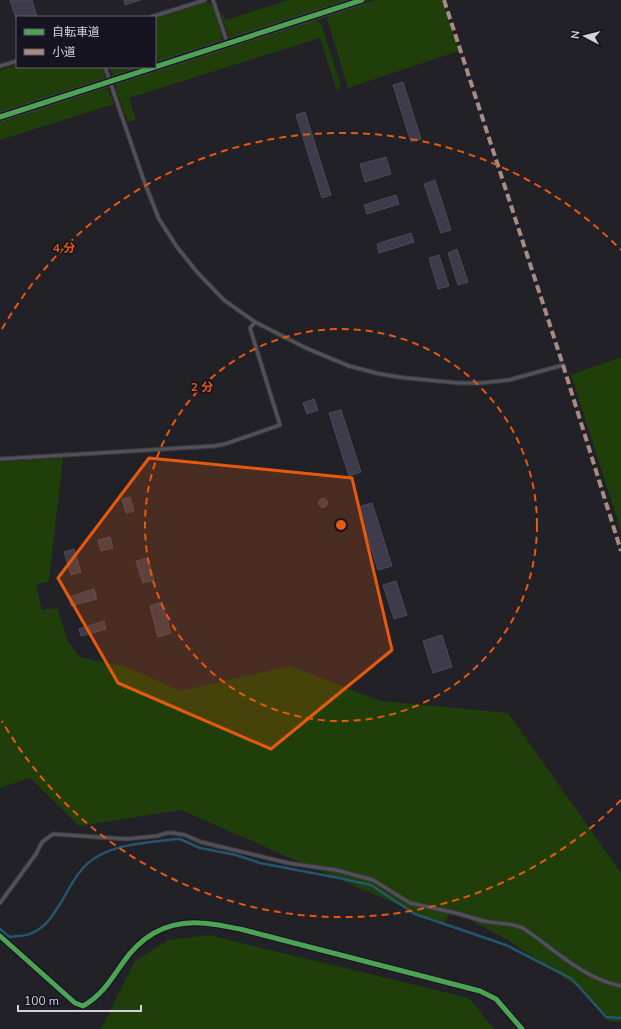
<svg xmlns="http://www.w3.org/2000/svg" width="621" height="1029" viewBox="0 0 621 1029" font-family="'Nunito Sans','Noto Sans JP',sans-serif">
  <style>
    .green { fill: #1f3e0a }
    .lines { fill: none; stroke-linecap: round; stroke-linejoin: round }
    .stream { stroke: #22576d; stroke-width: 2.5 }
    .building { fill: #3e3b4c; stroke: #4c4b51 }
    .service-casing { stroke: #3c3b41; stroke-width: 5 }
    .minor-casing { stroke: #3c3b41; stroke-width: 8 }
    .tertiary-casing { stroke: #3c3b41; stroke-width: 10 }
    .service { stroke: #525158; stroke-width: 3 }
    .minor { stroke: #525158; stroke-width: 6 }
    .tertiary { stroke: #525158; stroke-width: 8 }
    .quiet { stroke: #a88b81; stroke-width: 4; stroke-dasharray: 8 4; stroke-linecap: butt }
    .cycleway-casing { stroke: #161421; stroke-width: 8 }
    .cycleway { stroke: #4ca352; stroke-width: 5 }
    .marked { fill: #e8590c; fill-opacity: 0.2; stroke: #e8590c; stroke-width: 3; stroke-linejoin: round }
    .ring { fill: none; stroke: #e8590c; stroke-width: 2; stroke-dasharray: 7 5 }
    .centre { fill: #e8590c; stroke: #161421; stroke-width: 2 }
    .ring-label { font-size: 12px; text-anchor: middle; font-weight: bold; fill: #e8590c; stroke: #161421; stroke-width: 3.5; stroke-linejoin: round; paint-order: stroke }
  </style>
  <rect width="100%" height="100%" fill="#222128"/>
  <path class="green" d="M288,0H351L234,38L230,37L228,35L220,11L226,20Z
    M375,0H442L459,51L348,88L327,19L329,15L333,14Z
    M207,2L212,5L222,36L221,41L155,63V19Z
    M314,20L319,21L322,26L341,86L339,87L340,91H337L320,38L129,98L136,120L128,122L116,90L117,84L120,81Z
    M17,65V67H102L105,76L103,79L100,81L0,113V70Z
    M109,67H144L116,76L112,74Z
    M105,87L108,89L114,104L0,140V120Z
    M621,357V531L571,375Z
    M63,458L49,581L36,585L42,610L57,608L68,642L80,657L117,665H122L180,691L290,666L381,701L508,713L621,873V1022L608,1021L582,990L508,940L451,910L444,925L181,810L79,826L30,778L0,788V462Z
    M209,935L469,998L494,1029H100L104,1023L135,961L168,940Z"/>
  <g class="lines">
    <path class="stream" d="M0,929C3,931 7,936 10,937C12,937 16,936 19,936C59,935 64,876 95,858C118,843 148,843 175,839H180L200,848L236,855L260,863L339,878L371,885L415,914L506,945L572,979L606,1017L621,1018"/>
  </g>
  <path class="building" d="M10,0H32L37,17H17V21Z
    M124,0H140L125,5Z
    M403,82L421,139L411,142L393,85Z
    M305,112L331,195L322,198L296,115Z
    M386,157L391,174L365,182L360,164Z
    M435,180L451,230L441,233L424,184Z
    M396,195L399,204L367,214L364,205Z
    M411,233L414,242L379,253L377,244Z
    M457,249L468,282L458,285L448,253Z
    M439,255L449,286L438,289L429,258Z
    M314,399L318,410L307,414L303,403Z
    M341,410L361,472L349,476L329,413Z
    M130,497L134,511L126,513L122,499Z
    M318.5 503a4.5 4.5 0 1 1 9 0a4.5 4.5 0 1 1-9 0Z
    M372,503L392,566L378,570L358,507Z
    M110,537L113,548L101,551L98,540Z
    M74,549L81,572L71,575L64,552Z
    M148,558L154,580L143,583L136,561Z
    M396,581L407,615L394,619L383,585Z
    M94,589L97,599L71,606L69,597Z
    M162,602L171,633L158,637L150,606Z
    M104,621L106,629L81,636L79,629Z
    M442,635L452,667L433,673L423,641Z"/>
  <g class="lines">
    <g class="service-casing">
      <path id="service" d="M213,0L227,42
        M151,17L205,0
        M0,66L17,61
        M105,67L144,181L159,219L177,247L197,272L224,300L255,322L306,348L349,366L380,374L406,378L459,383H481L509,380L563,365
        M0,459L214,446L225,444L280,425L250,328L255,322
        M0,903L36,854L42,842L53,834L126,839L157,836L167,833H174L185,835L201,842L288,863L336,870L373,880L410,903L456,913L483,921L513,925L523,928C554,949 584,979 621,986"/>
    </g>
    <g class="minor-casing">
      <path id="minor" d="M0,936L75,1003L83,1006C101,996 111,980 122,964C141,936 166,921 200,923C213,923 227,927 240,929L480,991L496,999L522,1029"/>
    </g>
    <g class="tertiary-casing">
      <path id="tertiary" d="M0,117L362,0"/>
    </g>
    <use href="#service" class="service"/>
    <use href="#minor" class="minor"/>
    <use href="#tertiary" class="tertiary"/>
    <path class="quiet" d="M444,0L563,365L621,551"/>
    <g class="cycleway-casing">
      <path id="cycleway" d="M0,117L362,0
        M0,936L75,1003L83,1006C101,996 111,980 122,964C141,936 166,921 200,923C213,923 227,927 240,929L480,991L496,999L522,1029"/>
    </g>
    <use href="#cycleway" class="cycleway"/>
  </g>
  <path class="marked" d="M149,458L352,478L392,650L271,749L118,683L58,578Z"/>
  <g class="ring">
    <circle cx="341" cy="525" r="196"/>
    <path d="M621 800A392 392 0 0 1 2 721M2 329A392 392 0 0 1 621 250"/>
  </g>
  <circle cx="341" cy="525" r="6" class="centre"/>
  <g class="ring-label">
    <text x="64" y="252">4 分</text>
    <text x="202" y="391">2 分</text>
  </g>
  <rect x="16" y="16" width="140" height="52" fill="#161421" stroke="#62606b"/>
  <rect x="24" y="29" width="20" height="6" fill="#4ca352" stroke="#62606b"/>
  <text x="52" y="36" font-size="12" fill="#d3d2db">自転車道</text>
  <rect x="24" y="49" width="20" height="6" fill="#a88b81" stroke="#62606b"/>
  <text x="52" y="56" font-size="12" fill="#d3d2db">小道</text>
  <g transform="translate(585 36) rotate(277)" stroke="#161421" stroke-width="3" paint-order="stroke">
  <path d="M0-3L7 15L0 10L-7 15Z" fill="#d3d2db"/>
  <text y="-6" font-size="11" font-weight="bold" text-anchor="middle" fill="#d3d2db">N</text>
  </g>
  <path d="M18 1005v6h123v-6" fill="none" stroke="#d3d2db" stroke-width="2"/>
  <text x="24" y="1005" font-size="12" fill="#d3d2db" stroke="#161421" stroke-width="3" paint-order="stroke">100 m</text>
</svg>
